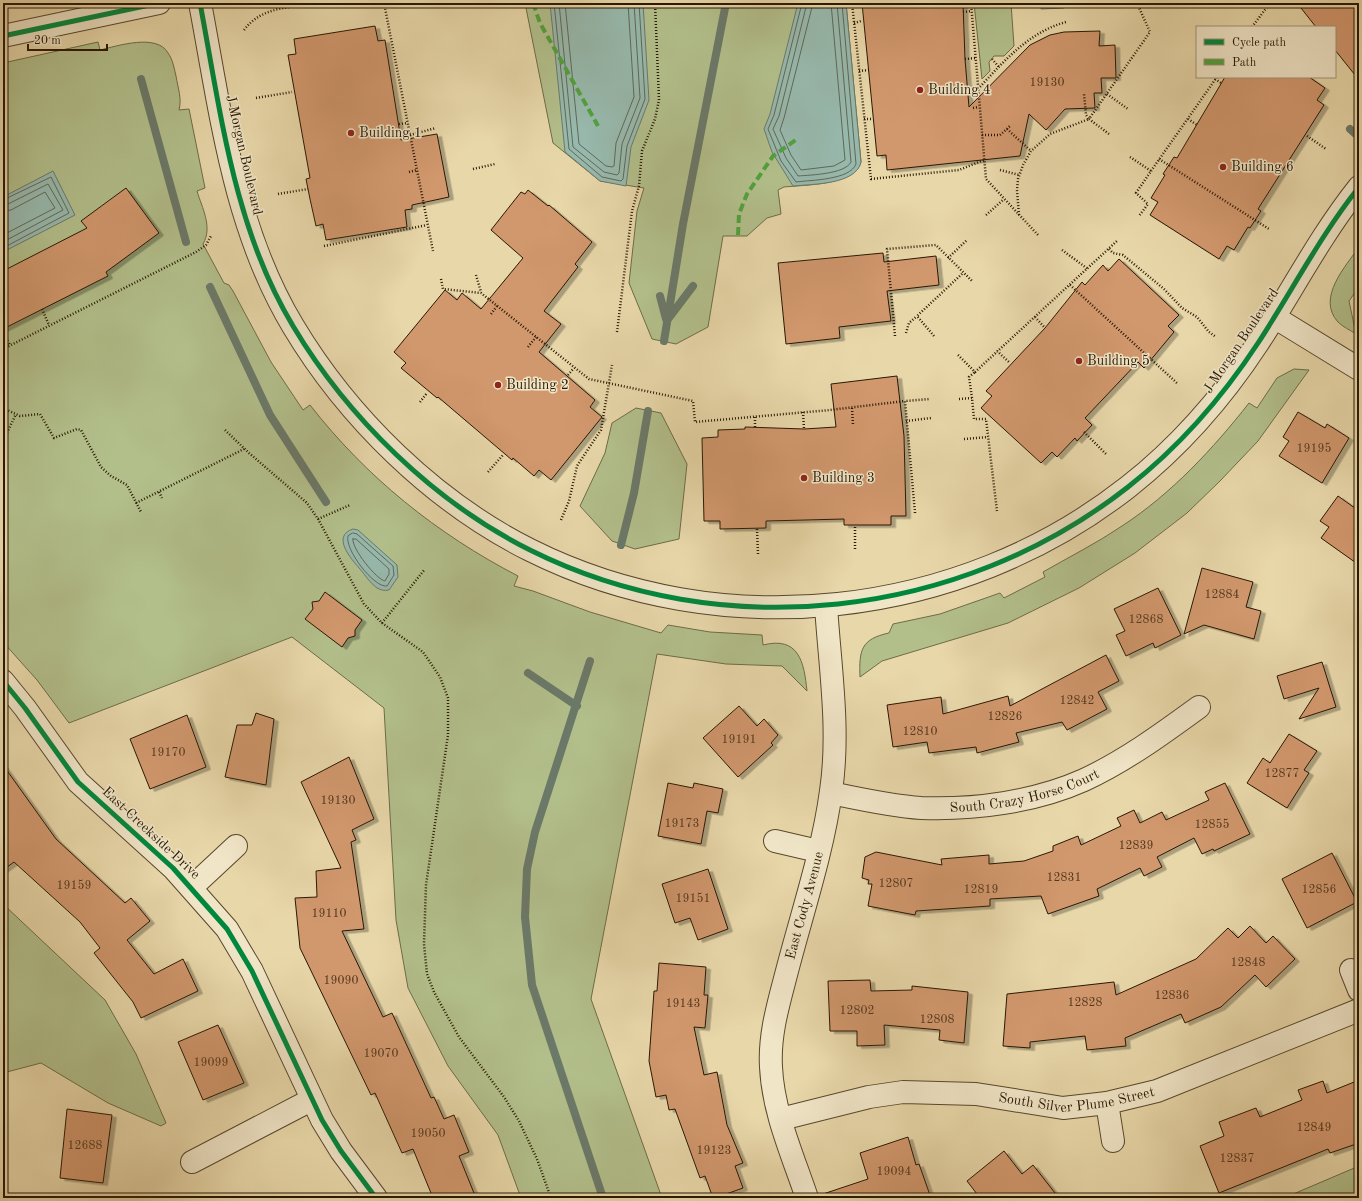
<svg xmlns="http://www.w3.org/2000/svg" width="1362" height="1201" viewBox="0 0 1362 1201" font-family="'Old Standard TT',serif">
  <style>
    .green { fill: #b2bf8b; stroke: #6d6c47 }
    .water { fill: #97b9ad; stroke: #6b7969 }
    .lines { fill: none; stroke-linecap: round; stroke-linejoin: round }
    .shore { stroke: #606858; stroke-width: 1 }
    .stream { stroke: #6b7969; stroke-width: 8 }
    .building { fill: #d1976d; stroke: #281803; filter: url(#shadow) }
    .minor-casing { stroke: #58482c; stroke-width: 24 }
    .path { stroke: #281803; stroke-width: 2.5; stroke-dasharray: 1 2; stroke-linecap: butt }
    .minor { stroke: #f0e5c7; stroke-width: 22 }
    .quiet { stroke: #51a13d; stroke-width: 4; stroke-dasharray: 8 4; stroke-linecap: butt }
    .cycleway-casing { stroke: #f0e5c7; stroke-width: 8 }
    .cycleway { stroke: #00873e; stroke-width: 5 }
    .poi-dot { fill: #8f2418; stroke: #f0e5c7; stroke-width: 1.5 }
    .labels { text-anchor: middle; dominant-baseline: central; stroke-width: 3; stroke-linejoin: round; paint-order: stroke }
    .number-label { font-size: 12px; fill: #52381e }
    .poi-label { font-size: 14px; fill: #281803; stroke: #f0e5c7; text-anchor: start }
    .street-label { font-size: 14px; fill: #281803; stroke: #f0e5c7 }
  </style>
  <defs>
    <filter id="shadow"><feDropShadow dx="4.5" dy="2.5" stdDeviation="0" flood-color="#0004"/></filter>
  </defs>
  <rect width="100%" height="100%" fill="#e8d7a9"/>
  <filter id="stains"><feTurbulence type="fractalNoise" baseFrequency=".005" numOctaves="4"/><feColorMatrix values="0 0 0 0 .2 0 0 0 0 .09 0 0 0 0 .02 0 0 0 .5 -.17"/></filter>
  <radialGradient id="worn" r=".72"><stop offset=".6" stop-color="#630" stop-opacity="0"/><stop offset="1" stop-color="#630" stop-opacity=".3"/></radialGradient>
  <path class="green" d="M525,3H846L861,162C856,185 804,185 784,187L778,190L781,214L767,218L747,236H723L708,327L676,344L652,339L629,283L637,211L644,188L600,181L553,143Z
    M974,3H1011L1014,46L1004,56H994L989,62L990,71L982,79Z
    M98,42L100,50C117,46 157,33 168,53C173,60 174,68 176,76C178,88 182,99 179,110L189,109L205,188L197,191C202,208 213,227 203,244L224,283L229,285L233,291L271,362L303,410L310,405C366,477 437,534 518,576L514,586L533,591L590,612L661,633L668,625L710,632L762,635L763,645C799,636 804,662 807,691L782,666L726,664L657,654L591,999L662,1198H521L498,1135L448,1066L408,988L396,920L384,708L292,637L69,723L37,680L3,642V63Z
    M1359,247V287L1349,301L1356,334C1350,330 1343,327 1338,322C1316,298 1346,266 1359,247Z
    M1294,369L1309,370L1258,441L1220,481L1187,513L1135,553L1079,588L1008,623L882,661L860,677C859,650 861,639 889,633L893,624L940,614L1000,593L1004,598L1045,577L1043,572C1069,557 1097,543 1122,526C1171,494 1213,449 1249,403L1257,408L1277,378Z
    M636,408L661,413L687,464L679,539L635,549L612,541L580,506L605,453L612,423Z
    M3,904L105,1000L136,1054L166,1123L161,1126L108,1103L41,1063L3,1073Z
    M1359,1166V1198H1284Z"/>
  <path class="water" d="M550,3H643L649,100L631,147L626,186L600,181L565,152Z
    M798,3H846L861,162C856,185 812,184 793,186L772,152L764,129L770,114Z
    M1041,3H1064V8L1041,9Z
    M53,171L75,215L3,252V197Z
    M353,529L358,530L397,565L398,577L389,590C384,591 381,590 377,588C370,583 365,575 360,569C351,559 331,536 353,529Z"/>
  <g class="lines">
    <path class="shore" d="M554,3L569,149L602,177L621,181L623,179L627,146L645,99L639,3
      M559,3L573,147L604,172L617,175L619,173L622,144L640,98L634,3
      M565,3L579,144L606,166L612,167L614,166L616,143L634,97L628,3
      M802,3L774,115L768,129L781,161L796,182C811,180 850,180 856,164L842,3
      M807,3L779,116L773,129L786,158L798,176C811,175 845,174 851,162L837,3
      M813,3L784,118L780,130L791,155L801,170L834,166L845,160L831,3
      M3,200L51,177L69,213L3,248
      M3,205L8,204L48,184L63,210L3,242
      M3,211L11,210L45,192L55,208L3,235
      M353,533L357,534L393,566L394,575L387,586C374,588 344,549 348,536Z
      M353,539H356L389,569V574L385,581C377,580 351,548 353,539Z"/>
    <path class="stream" d="M141,79L186,242
      M1350,129L1359,137
      M210,287L270,415L326,502
      M660,296L666,319
      M668,319L693,286
      M664,341L683,224L726,3
      M621,545L634,493L648,411
      M590,661L535,832L527,869L525,917L532,985L603,1198
      M528,673L577,706"/>
  </g>
  <path class="building" d="M862,3H963L965,59L969,107L1030,45L1050,35L1064,32L1100,31L1099,46L1115,45L1116,78H1101L1102,93H1094L1095,108L1065,109L1046,130L1029,114L1020,156L887,170L886,155L877,156Z
    M1297,3H1359V80L1335,50V27H1316Z
    M375,26L378,41L385,40L401,140L437,134L449,197L412,205V209L405,210L407,227L326,240L323,224L316,226L310,199L306,179L310,178L288,55L296,54L294,39Z
    M1225,77H1309L1325,88L1317,100L1324,105L1258,209L1261,211L1250,228L1248,227L1234,250L1227,246L1219,259L1150,215L1158,202L1151,198L1165,175L1163,174L1174,157L1177,158Z
    M126,188L159,233L106,272L108,276L3,329V271L87,228L81,221Z
    M528,190L548,206L549,205L592,242L575,264L578,267L544,311L561,324L539,352L595,400L590,407L602,417L551,480L539,470L534,476L513,458L512,460L438,397L437,398L401,368L406,363L394,352L445,290L457,300L462,293L481,309L523,258L491,230L521,192L525,194Z
    M883,253L884,262L936,256L939,285L887,291L891,321L839,327L840,338L786,344L778,263Z
    M1119,259L1179,315L1168,326L1174,332L1144,368L1138,362L1085,418L1092,425L1077,441L1075,438L1057,457L1052,452L1041,463L981,408L992,396L986,391L1045,328L1082,282L1085,285L1103,265L1108,271Z
    M897,376L904,436L906,516H891V525H844V519L766,521V528L720,529V521H704L702,438L718,437V430L745,429V427L804,429L836,427L831,384Z
    M1298,412L1325,428L1327,424L1349,438L1322,483L1279,456L1289,441L1283,437Z
    M1338,496L1359,511V565L1321,538L1329,527L1320,521Z
    M1202,568L1253,582L1246,607L1261,611L1254,639L1204,625L1184,634Z
    M1158,588L1181,635L1155,648L1153,643L1126,656L1116,635L1125,631L1114,609Z
    M325,592L362,620L355,630V636L348,638L342,647L305,619L313,609L312,602L319,601Z
    M1106,655L1119,681L1098,692L1107,709L1067,730L1062,722L1016,733L1019,742L977,753L976,747L929,753L927,742L893,747L887,705L941,697L943,714L1008,696L1010,706Z
    M1322,662L1336,707L1299,719L1319,688L1284,699L1277,676Z
    M739,706L757,726L764,719L778,735L771,743L773,745L738,777L703,738Z
    M256,713L274,719L266,785L225,777L237,725H252Z
    M187,715L206,767L150,789L130,739Z
    M1289,734L1317,751L1304,770L1309,773L1287,808L1247,783L1263,758L1270,763Z
    M349,757L374,819L352,830L356,840L351,842L364,929L342,931L383,1017L392,1013L431,1098L434,1097L444,1119L454,1115L469,1152L459,1156L476,1198H433L413,1149L402,1153L375,1093L371,1095L300,948L295,898L317,897L316,871L341,868L301,782Z
    M3,765L56,839L125,903L131,898L150,921L127,940L154,974L183,959L198,991L141,1018L133,1002L94,953L100,948L80,922L14,862L3,870Z
    M668,783L693,788L694,783L723,789L718,813L707,811L701,844L658,836Z
    M1225,783L1250,834L1214,851L1213,849L1202,854L1194,838L1157,857L1162,867L1144,876L1140,868L1097,889L1099,896L1048,914L1041,896L990,899V906L916,911L915,915L868,906L872,884H868L869,880L862,878L865,857L876,852L942,865L941,859L989,855V864L1024,861L1053,851V846L1078,836L1081,845L1121,826L1117,818L1134,810L1140,823L1162,812L1166,820L1209,800L1205,792Z
    M1332,853L1357,902L1307,928L1282,879Z
    M708,869L728,929L698,940L690,918L675,923L662,884Z
    M1250,926L1266,943L1273,936L1295,959L1266,987L1255,975L1221,1007L1185,1023L1181,1014L1125,1038L1126,1046L1087,1050L1085,1036L1030,1042V1048L1003,1046L1007,994L1114,982L1116,995L1196,959L1228,928L1238,938Z
    M659,963L706,967L704,995H708L705,1028L694,1027L704,1075L717,1072L727,1125L743,1163L735,1166L743,1188L715,1198H713L705,1176L700,1178L675,1109L669,1110L666,1095L656,1097L649,1061L654,991H657Z
    M870,980L871,991L912,990V986L968,992L964,1043L939,1040L940,1030L884,1025L885,1045L857,1046V1031H830L828,981Z
    M218,1025L244,1083L203,1100L178,1042Z
    M1359,1080V1143L1330,1153L1328,1149L1219,1193L1200,1146L1224,1136L1219,1122L1256,1108L1260,1117L1302,1100L1298,1090L1323,1081L1327,1093Z
    M67,1109L112,1115L103,1183L60,1178Z
    M908,1137L916,1165L919,1164L931,1198H824L823,1194L868,1179L860,1153Z
    M1004,1151L1022,1174L1033,1165L1059,1198H980L967,1181Z"/>
  <g class="lines">
    <g class="minor-casing">
      <g id="minor">
        <path d="M200,3C221,114 234,228 293,326C348,418 434,502 530,550C722,646 960,619 1128,487C1179,447 1222,398 1258,343C1292,291 1320,236 1359,187"/>
        <path d="M3,36L159,3"/>
        <path d="M1274,317L1359,369"/>
        <path d="M3,681L25,708L78,782L173,868L227,929L252,971L322,1120L341,1151L376,1198"/>
        <path id="s1" d="M831,793C860,799 891,806 921,808C974,810 1035,802 1084,780C1125,761 1162,734 1199,707"/>
        <path d="M775,841L818,851"/>
        <path d="M192,887L236,846"/>
        <path d="M1351,970L1359,990"/>
        <path d="M1107,1103L1113,1141"/>
        <path id="s2" d="M781,1119L869,1097L903,1092L976,1094L1063,1108L1107,1103L1157,1091L1359,1010"/>
        <path d="M192,1162L311,1100"/>
        <path id="s3" d="M807,1198C793,1156 773,1112 771,1067C769,1034 779,1002 787,971C802,913 823,851 831,791C840,730 830,668 826,606"/>
      </g>
    </g>
    <path class="path" d="M384,3L433,251
      M852,3L871,179L959,170L984,160
      M971,3L986,179L1038,235
      M963,12L972,11
      M854,23L861,21
      M1252,27L1270,3
      M244,30C262,6 290,8 317,3
      M965,59L976,58
      M992,59L999,67
      M859,71L869,70
      M1215,79L1221,83
      M978,89C1004,61 1029,32 1066,22
      M1107,94L1128,109
      M256,98L292,92
      M973,108L979,107
      M864,119H871
      M1188,119L1197,125
      M399,124L408,123
      M1007,129L1031,151
      M1109,134L1089,119L1150,32L1137,3
      M410,135L436,128
      M982,135H1000L1010,126
      M1307,136L1326,149
      M1130,157L1151,171L1136,193L1148,204L1139,216
      M1159,159L1269,229
      M473,169L495,164
      M1000,170L1019,175
      M1151,171L1217,77
      M409,172L417,170
      M278,194L308,189
      M986,215L1004,199
      M1019,215L1017,190L1018,179L1023,165L1031,151L1050,134L1089,119L1086,115L1084,94
      M324,246L427,225
      M1109,249L1113,253L1123,255L1164,289L1182,308L1197,317L1209,332L1216,337
      M1062,250L1088,269
      M948,258L967,240
      M476,275L481,292
      M441,279L443,289L481,293L589,379L693,401L695,422L830,410L905,401
      M1070,285L1178,384
      M42,309L49,325
      M491,314L497,306
      M1035,317L1045,328
      M617,332L632,211L639,186L642,151L655,119L659,100L655,3
      M906,333L909,323L917,316
      M895,336L887,249L936,245L973,282
      M934,336L917,316L963,273
      M6,338L10,345
      M528,347L536,337
      M3,349L196,252L206,245L211,236
      M997,351L1009,362
      M958,355L975,372L1118,240
      M568,375L574,368
      M972,398L969,377L975,372
      M959,399L972,398L974,419H986L997,511
      M420,402L427,393
      M3,408L20,416L40,414L54,438L77,429L81,430L101,467L111,476L127,485L141,512
      M852,408L853,425
      M803,412L804,429
      M755,417V427
      M906,421L931,418
      M225,430L249,453L307,503L318,519L364,604L382,623L423,652L440,677L448,698V735L426,885L424,944L427,974L434,992L459,1037L504,1097L519,1121L537,1159L551,1198
      M1084,432L1106,454
      M964,439L988,437
      M3,441L16,414
      M488,472L503,455
      M159,492L162,498
      M136,503L244,449
      M915,513L905,401L930,399
      M318,519L350,505
      M561,520L569,501L577,466L601,430L612,365
      M855,527V549
      M757,529L758,554
      M382,623L425,569"/>
    <use href="#minor" class="minor"/>
    <path class="quiet" d="M533,3L540,23L598,126
      M738,235L739,214L747,194L773,156L797,139"/>
    <g class="cycleway-casing">
      <path id="cycleway" d="M200,3C221,114 234,228 293,326C348,418 434,502 530,550C722,646 960,619 1128,487C1179,447 1222,398 1258,343C1292,291 1320,236 1359,187
        M3,36L159,3
        M3,681L25,708L78,782L173,868L227,929L252,971L322,1120L341,1151L376,1198"/>
    </g>
    <use href="#cycleway" class="cycleway"/>
  </g>
  <g class="poi-dot">
    <circle cx="920" cy="90" r="4"/>
    <circle cx="351" cy="133" r="4"/>
    <circle cx="1223" cy="167" r="4"/>
    <circle cx="1079" cy="361" r="4"/>
    <circle cx="498" cy="385" r="4"/>
    <circle cx="804" cy="478" r="4"/>
  </g>
  <g class="labels">
    <g class="number-label">
      <text x="1047" y="83">19130</text>
      <text x="1314" y="449">19195</text>
      <text x="1222" y="595">12884</text>
      <text x="1146" y="620">12868</text>
      <text x="1077" y="701">12842</text>
      <text x="1005" y="717">12826</text>
      <text x="920" y="732">12810</text>
      <text x="739" y="740">19191</text>
      <text x="168" y="753">19170</text>
      <text x="1282" y="774">12877</text>
      <text x="338" y="801">19130</text>
      <text x="682" y="824">19173</text>
      <text x="1212" y="825">12855</text>
      <text x="1136" y="846">12839</text>
      <text x="1064" y="878">12831</text>
      <text x="896" y="884">12807</text>
      <text x="74" y="886">19159</text>
      <text x="981" y="890">12819</text>
      <text x="1319" y="890">12856</text>
      <text x="693" y="899">19151</text>
      <text x="329" y="914">19110</text>
      <text x="1248" y="963">12848</text>
      <text x="341" y="981">19090</text>
      <text x="1172" y="996">12836</text>
      <text x="1085" y="1003">12828</text>
      <text x="683" y="1004">19143</text>
      <text x="857" y="1011">12802</text>
      <text x="937" y="1020">12808</text>
      <text x="381" y="1054">19070</text>
      <text x="211" y="1063">19099</text>
      <text x="1314" y="1128">12849</text>
      <text x="428" y="1134">19050</text>
      <text x="85" y="1146">12688</text>
      <text x="714" y="1151">19123</text>
      <text x="1237" y="1159">12837</text>
      <text x="894" y="1172">19094</text>
    </g>
    <g class="poi-label">
      <text x="928" y="90">Building 4</text>
      <text x="359" y="133">Building 1</text>
      <text x="1231" y="167">Building 6</text>
      <text x="1087" y="361">Building 5</text>
      <text x="506" y="385">Building 2</text>
      <text x="812" y="478">Building 3</text>
    </g>
    <g class="street-label">
      <text transform="translate(244 155) rotate(77)">J Morgan Boulevard</text>
      <text transform="translate(1241 341) rotate(-56)">J Morgan Boulevard</text>
      <text stroke="none"><textPath href="#s1" startOffset="197">South Crazy Horse Court</textPath></text>
      <text transform="translate(151 833) rotate(43)">East Creekside Drive</text>
      <text stroke="none"><textPath href="#s3" startOffset="302">East Cody Avenue</textPath></text>
      <text stroke="none"><textPath href="#s2" startOffset="300">South Silver Plume Street</textPath></text>
    </g>
  </g>
  <rect width="1362" height="1201" fill="none" stroke="#e8d7a9" stroke-width="16"/>
  <rect x="4" y="4" width="1354" height="1193" fill="none" stroke="#281803" stroke-width="2"/>
  <rect x="8" y="8" width="1346" height="1185" fill="none" stroke="#281803"/>
  <rect x="1196" y="26" width="140" height="52" fill="#f0e5c7" stroke="#a09379"/>
  <rect x="1204" y="39" width="20" height="6" fill="#00873e" stroke="#a09379"/>
  <text x="1232" y="46" font-size="12" fill="#281803">Cycle path</text>
  <rect x="1204" y="59" width="20" height="6" fill="#51a13d" stroke="#a09379"/>
  <text x="1232" y="66" font-size="12" fill="#281803">Path</text>
  <path d="M28 44v6h79v-6" fill="none" stroke="#281803" stroke-width="2"/>
  <text x="34" y="44" font-size="12" fill="#281803" stroke="#f0e5c7" stroke-width="3" paint-order="stroke">20 m</text>
  <rect width="100%" height="100%" filter="url(#stains)"/>
  <rect width="100%" height="100%" fill="url(#worn)"/>
</svg>
